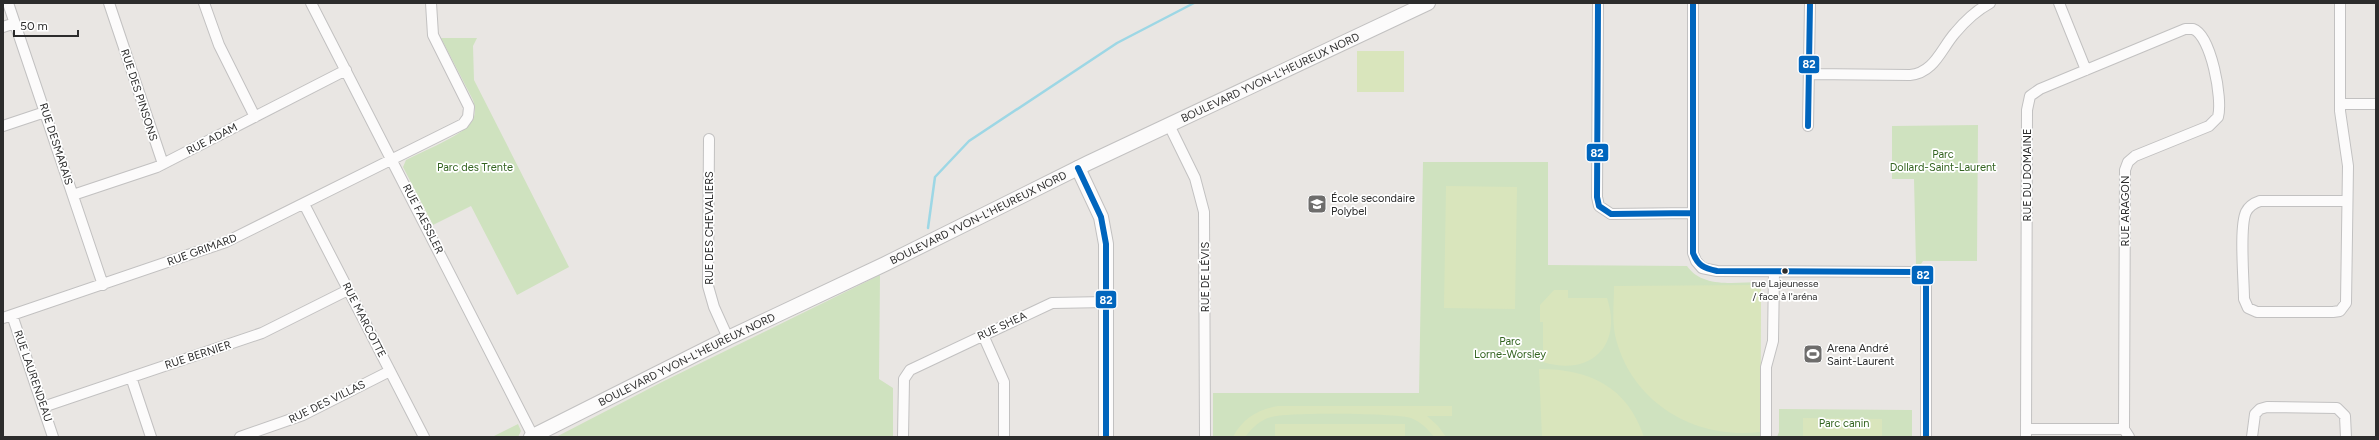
<svg xmlns="http://www.w3.org/2000/svg" width="2379" height="440" viewBox="0 0 2379 440" font-family="Figtree,sans-serif">
  <style>
    .green { fill: #cfe2bf }
    .pitch { fill: #d9e5bc }
    .lines { fill: none; stroke-linecap: round; stroke-linejoin: round }
    .stream { stroke: #9dd7e5; stroke-width: 2.5 }
    .street-casing { stroke: #c2c1c1; stroke-width: 12 }
    .secondary-casing { stroke: #c2c1c1; stroke-width: 16 }
    .street { stroke: #fcfbfb; stroke-width: 10 }
    .secondary { stroke: #fcfbfb; stroke-width: 14 }
    .bus-1-casing { stroke: #fff; stroke-width: 9 }
    .bus-1 { stroke: #0065bd; stroke-width: 6 }
    .bus-dot { fill: #2c2c2c; stroke: #fff; stroke-width: 1.5 }
    .labels { text-anchor: middle; dominant-baseline: central; stroke-width: 3.5; stroke-linejoin: round; paint-order: stroke }
    .bus-label { font-size: 10px; fill: #2c2c2c; stroke: #fff }
    .street-label { font-size: 11px; fill: #2c2c2c; stroke: #fff }
    .park-label { font-size: 11px; fill: #346421; stroke: #fff }
    .poi-label { font-size: 11px; fill: #2c2c2c; stroke: #fff; text-anchor: start }
    .line-badge { stroke: #fff; stroke-width: 1.5 }
    .badge-label { font-size: 11px; text-anchor: middle; font-weight: bold; fill: #fff }
  </style>
  <rect width="100%" height="100%" fill="#e9e6e3"/>
  <path class="green" d="M441,38H477L473,46L474,80L569,267L517,295L471,206L433,225L403,167L406,160C421,152 461,136 470,124C476,117 476,109 473,100Z
    M1978,125L1977,261H1923L1921,264H1916L1914,179H1892V126Z
    M1423,162H1548V265L1687,266C1703,289 1737,282 1761,282L1760,437H1213V393H1419Z
    M880,275L879,379L893,388V437H556L662,382Z
    M1779,409L1912,410V437H1777L1779,432Z
    M518,424L521,431L518,437H492Z"/>
  <path class="pitch" d="M1357,51H1404V92H1357Z
    M1446,186L1517,187L1515,309L1444,308Z
    M1756,285L1761,290L1760,432C1693,440 1630,401 1615,335C1612,319 1614,302 1614,286Z
    M1554,290H1568V298H1607C1623,346 1590,377 1543,362V322H1540V305Z
    M1539,369C1589,369 1627,386 1644,437H1542Z
    M1278,406H1452V416H1427L1438,426L1446,437H1434C1428,429 1421,422 1411,418C1396,413 1287,412 1271,417C1260,420 1252,428 1245,437H1233C1242,419 1258,409 1278,406Z
    M1803,418L1882,419V437H1803Z
    M1275,424H1405V437H1275Z"/>
  <g class="lines">
    <path class="stream" d="M928,228L935,177L969,141L1117,43L1194,3"/>
    <g class="street-casing">
      <path id="street" d="M8,3L103,285
        M109,3L163,164
        M204,3L219,45L255,117
        M311,3L533,436
        M1598,3L1597,197L1599,206L1611,214L1693,213
        M1693,3V253L1696,261L1702,268L1717,271L1916,272L1922,274L1926,282V437
        M2059,3L2086,70
        M2340,3V111L2348,166L2346,303L2340,311L2333,312H2257L2248,308L2244,299C2244,280 2239,227 2246,212C2249,206 2254,203 2260,201H2347
        M3,27L15,23
        M1809,74L1910,75C1934,73 1941,49 1955,33C1965,21 1977,10 1990,3
        M2340,104H2376
        M1169,125L1195,178L1204,212L1205,437
        M3,126L45,112
        M1808,126L1810,3
        M709,139L708,286L714,307L728,338
        M73,195L157,167L346,70
        M304,204L424,437
        M12,315L53,437
        M3,318L226,242L463,124L468,117L469,107L433,35L431,3
        M983,335L1004,382V437
        M131,377L151,437
        M43,407L262,333L348,290
        M2026,429H2124L2129,437
        M240,437L303,415L390,371
        M903,437L904,379L910,370L1052,303L1107,302
        M1766,437V367L1773,341L1774,272
        M2026,437L2027,110L2030,96L2040,89L2185,29H2193C2211,35 2223,99 2218,117L2209,126L2135,156L2128,162L2125,170L2124,429
        M2252,437L2255,414L2260,409L2267,407L2337,408L2345,416L2346,437"/>
    </g>
    <g class="secondary-casing">
      <g id="secondary">
        <path d="M1078,168L1101,217L1106,244V437"/>
        <path id="s1" d="M531,437L728,338L885,264L1088,163L1428,3"/>
      </g>
    </g>
    <use href="#street" class="street"/>
    <use href="#secondary" class="secondary"/>
    <g class="bus-1-casing">
      <path id="bus-1" d="M1598,3L1597,197L1599,206L1611,214L1693,213
        M1693,3V253C1698,266 1704,268 1717,271L1916,272L1922,274L1926,282V437
        M1808,126L1810,3
        M1078,168L1101,217L1106,244V437"/>
    </g>
    <use href="#bus-1" class="bus-1"/>
  </g>
  <defs>
    <g id="school-square" transform="scale(1)"><rect x="-9" y="-9" width="18" height="18" rx="4" fill="#6e6d6c" stroke="#fff"/><path d="M0-5L7-2L0 1L-7-2ZM-4 1L0 2.5L4 1V4Q0 6-4 4Z" fill="#fff"/></g>
    <g id="stadium-square" transform="scale(1)"><rect x="-9" y="-9" width="18" height="18" rx="4" fill="#6e6d6c" stroke="#fff"/><path d="M0-5a6.5 5 0 1 0 0 10a6.5 5 0 1 0 0-10ZM-3.5-1.8h7v3.6h-7Z" fill="#fff"/></g>
  </defs>
  <g fill-rule="evenodd">
    <use href="#school-square" x="1317" y="204"/>
    <use href="#stadium-square" x="1813" y="354"/>
  </g>
  <circle class="bus-dot" cx="1785" cy="271" r="3.5"/>
  <g class="labels">
    <g class="bus-label">
      <text x="1785" y="283">rue Lajeunesse<tspan x="1785" dy="13">/ face à l'aréna</tspan></text>
    </g>
    <g class="street-label">
      <text stroke="none"><textPath href="#s1" startOffset="822">BOULEVARD YVON-L'HEUREUX NORD</textPath></text>
      <text transform="translate(139 95) rotate(72)">RUE DES PINSONS</text>
      <text transform="translate(212 139) rotate(-27)">RUE ADAM</text>
      <text transform="translate(56 144) rotate(72)">RUE DESMARAIS</text>
      <text transform="translate(2027 175) rotate(-90)">RUE DU DOMAINE</text>
      <text transform="translate(2125 211) rotate(-90)">RUE ARAGON</text>
      <text stroke="none"><textPath href="#s1" startOffset="498">BOULEVARD YVON-L'HEUREUX NORD</textPath></text>
      <text transform="translate(423 219) rotate(63)">RUE FAESSLER</text>
      <text transform="translate(709 228) rotate(-90)">RUE DES CHEVALIERS</text>
      <text transform="translate(202 250) rotate(-20)">RUE GRIMARD</text>
      <text transform="translate(1205 277) rotate(-90)">RUE DE LÉVIS</text>
      <text transform="translate(364 320) rotate(63)">RUE MARCOTTE</text>
      <text transform="translate(1002 326) rotate(-25)">RUE SHEA</text>
      <text transform="translate(198 355) rotate(-18)">RUE BERNIER</text>
      <text stroke="none"><textPath href="#s1" startOffset="174">BOULEVARD YVON-L'HEUREUX NORD</textPath></text>
      <text transform="translate(33 376) rotate(71)">RUE LAURENDEAU</text>
      <text transform="translate(327 402) rotate(-26)">RUE DES VILLAS</text>
    </g>
    <g class="park-label">
      <text x="1943" y="154">Parc<tspan x="1943" dy="13">Dollard-Saint-Laurent</tspan></text>
      <text x="475" y="167">Parc des Trente</text>
      <text x="1510" y="341">Parc<tspan x="1510" dy="13">Lorne-Worsley</tspan></text>
      <text x="1844" y="423">Parc canin</text>
    </g>
    <g class="poi-label">
      <text x="1331" y="198">École secondaire<tspan x="1331" dy="13">Polybel</tspan></text>
      <text x="1827" y="348">Arena André<tspan x="1827" dy="13">Saint-Laurent</tspan></text>
    </g>
  </g>
  <g class="line-badge">
    <rect x="1798" y="55" width="22" height="19" rx="4" fill="#0065bd"/>
    <rect x="1586" y="143" width="23" height="19" rx="4" fill="#0065bd"/>
    <rect x="1911" y="265" width="23" height="20" rx="4" fill="#0065bd"/>
    <rect x="1095" y="290" width="22" height="19" rx="4" fill="#0065bd"/>
  </g>
  <g class="badge-label">
    <text x="1809" y="68">82</text>
    <text x="1597" y="157">82</text>
    <text x="1923" y="279">82</text>
    <text x="1106" y="304">82</text>
  </g>
  <rect width="2379" height="440" fill="none" stroke="#2c2c2c" stroke-width="8"/>
  <path d="M14 30v6h64v-6" fill="none" stroke="#2c2c2c" stroke-width="2"/>
  <text x="20" y="30" font-size="12" fill="#2c2c2c" stroke="#ffffff" stroke-width="3" paint-order="stroke">50 m</text>
</svg>
